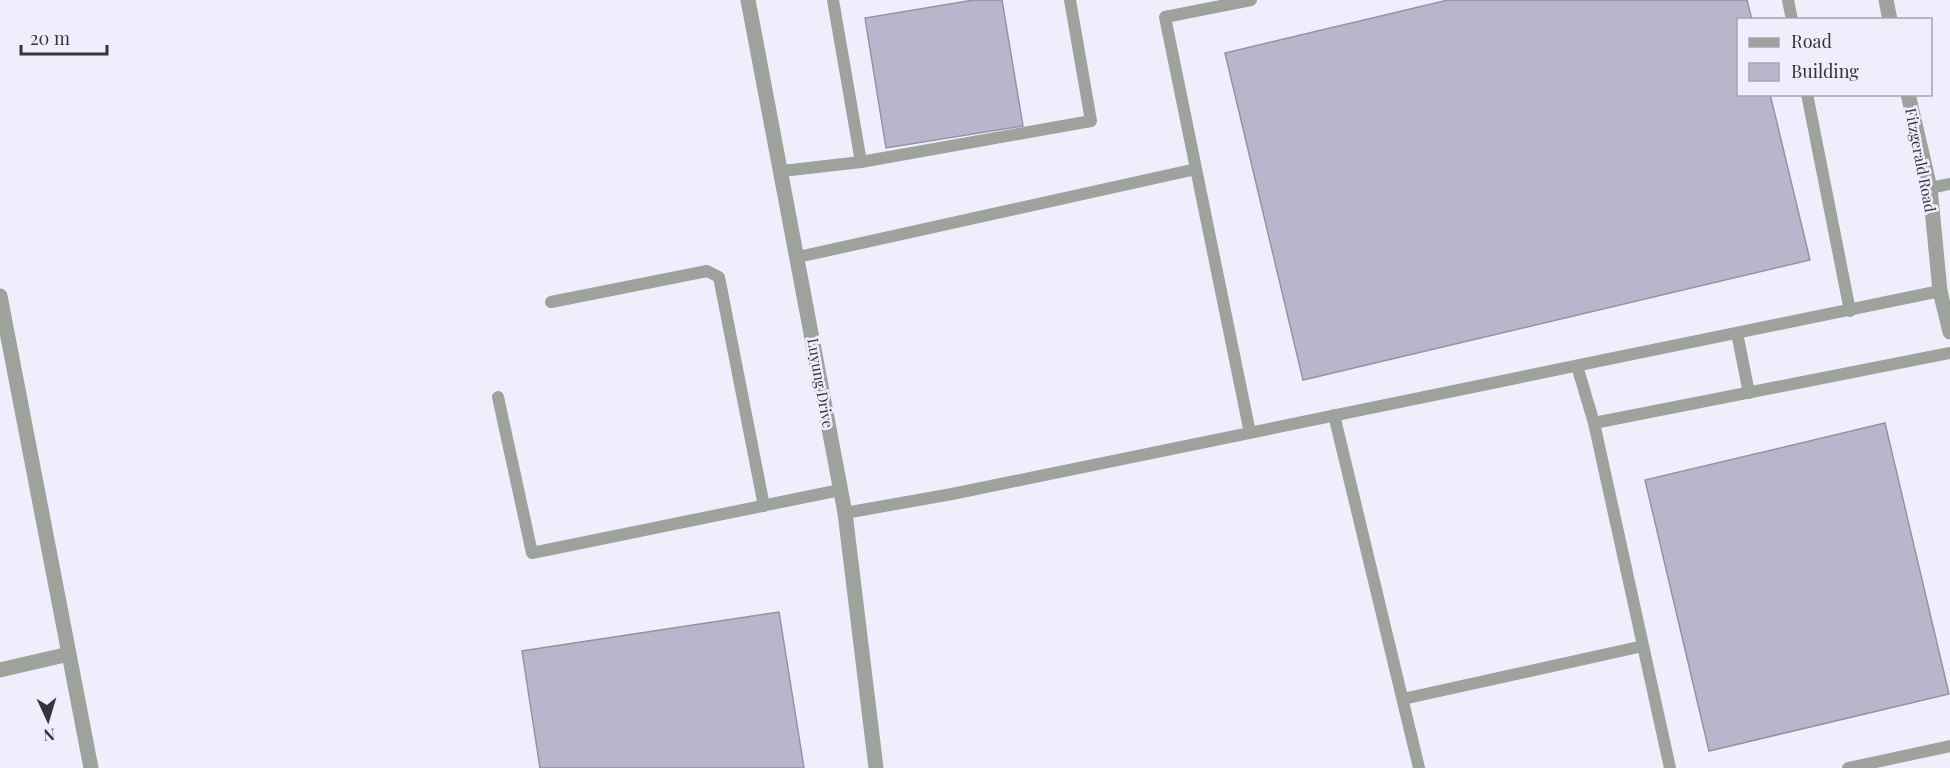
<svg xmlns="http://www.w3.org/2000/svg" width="1950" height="768" viewBox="0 0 1950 768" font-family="'Playfair Display',serif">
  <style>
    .building { fill: #bbb5cc; stroke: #9791a7; stroke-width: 1.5 }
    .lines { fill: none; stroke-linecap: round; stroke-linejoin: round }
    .lane { stroke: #9da39a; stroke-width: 12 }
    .street { stroke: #9da39a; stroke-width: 15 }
    .labels { text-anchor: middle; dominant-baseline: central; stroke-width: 5; stroke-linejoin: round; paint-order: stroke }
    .street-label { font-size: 15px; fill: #36333c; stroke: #f1edfc }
  </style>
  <rect width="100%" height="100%" fill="#f1edfc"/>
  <path class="building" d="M974,0H1002L1023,126L886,148L865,18Z
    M1448,0H1747L1752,20H1738V94H1770L1810,260L1303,380L1225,53Z
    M1885,423L1949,694L1709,751L1645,480Z
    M779,612L804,768H540L522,651Z"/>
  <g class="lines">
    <path class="lane" d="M833,0L861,162
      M1788,0L1792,20
      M1807,94L1850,311
      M782,171L861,162L1091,121L1070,0
      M1930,188L1950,184
      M798,257L1196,169
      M551,302L707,271L719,277L764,506
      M1737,333L1749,393
      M1577,366L1594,423
      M498,397L532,553L840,490
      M1334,415L1419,768
      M1250,433L1165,17L1251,0
      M845,513L952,494L1940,291
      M1403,699L1643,646
      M1670,768L1594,423L1950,353
      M1848,768L1950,746"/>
    <path class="street" d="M748,0L845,513L876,768
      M1886,0L1890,20
      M1908,94L1930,188L1940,291L1950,332
      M0,296L91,768
      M0,670L69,654"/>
  </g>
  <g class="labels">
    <g class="street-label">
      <text transform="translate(1921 160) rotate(79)">Fitzgerald Road</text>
      <text transform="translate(821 383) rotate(80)">Luyung Drive</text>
    </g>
  </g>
  <rect x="1737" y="18" width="195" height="78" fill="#f1edfc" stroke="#a6a3af" stroke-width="1.5"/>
  <rect x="1749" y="38" width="30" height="9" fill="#9da39a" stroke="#a6a3af" stroke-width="1.5"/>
  <text x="1791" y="48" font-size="18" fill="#36333c">Road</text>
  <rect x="1749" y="63" width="30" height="18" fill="#bbb5cc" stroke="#a6a3af" stroke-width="1.5"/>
  <text x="1791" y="78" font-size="18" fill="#36333c">Building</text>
  <g transform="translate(48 720) rotate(176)" stroke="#f1edfc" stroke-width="4.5" paint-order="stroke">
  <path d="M0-4.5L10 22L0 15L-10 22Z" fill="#36333c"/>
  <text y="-9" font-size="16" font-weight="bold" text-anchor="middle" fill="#36333c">N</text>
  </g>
  <path d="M21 45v9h86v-9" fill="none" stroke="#36333c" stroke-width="3"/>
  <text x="30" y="45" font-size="18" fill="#36333c" stroke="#f1edfc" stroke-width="4.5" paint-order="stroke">20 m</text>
</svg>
